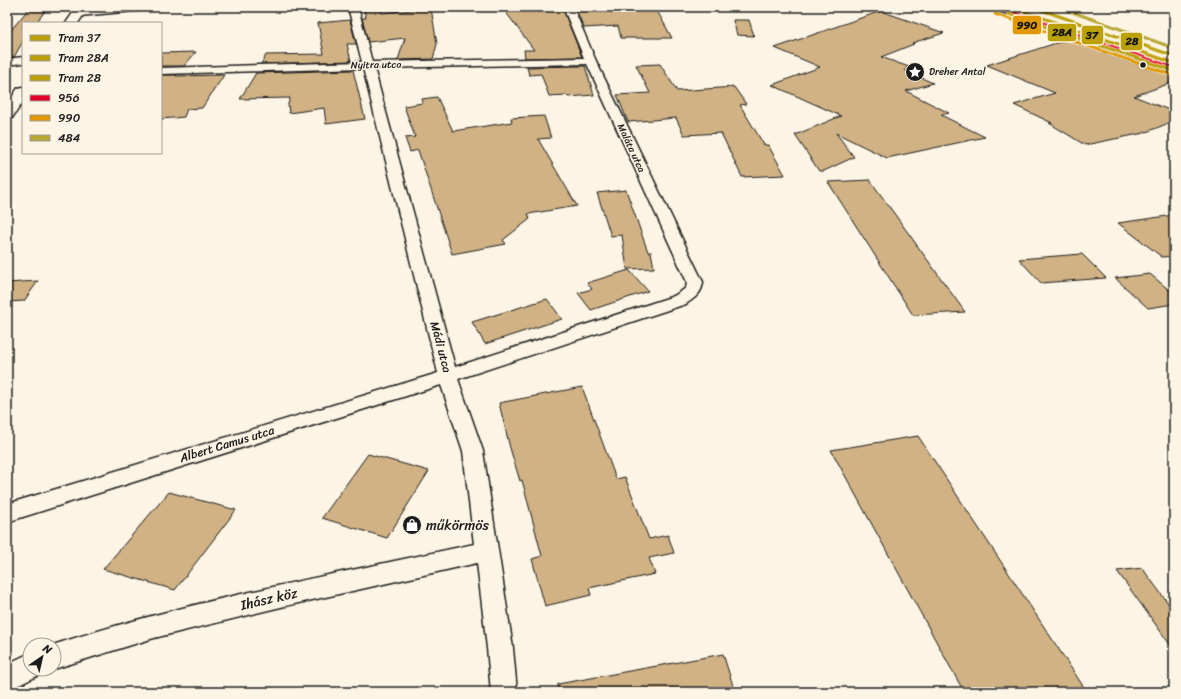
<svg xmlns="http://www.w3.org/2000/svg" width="1181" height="699" viewBox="0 0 1181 699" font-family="Sriracha,sans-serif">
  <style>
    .building { fill: #d0b285; stroke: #1c1c1c }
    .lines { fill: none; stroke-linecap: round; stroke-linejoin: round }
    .street-casing { stroke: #1c1c1c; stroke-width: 3 }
    .secondary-casing { stroke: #1c1c1c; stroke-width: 3 }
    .primary-casing { stroke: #1c1c1c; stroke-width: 3 }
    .street { fill: #fcf5e5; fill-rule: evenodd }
    .secondary { fill: #fcf5e5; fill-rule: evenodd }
    .primary { fill: #fedbac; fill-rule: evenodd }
    .bus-1-casing { stroke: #fcf5e5; stroke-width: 4.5 }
    .bus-2-casing { stroke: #fcf5e5; stroke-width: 4.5 }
    .bus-3-casing { stroke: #fcf5e5; stroke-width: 4.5 }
    .bus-1 { stroke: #e4002b; stroke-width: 3 }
    .bus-2 { stroke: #e19803; stroke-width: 3 }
    .bus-3 { stroke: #b8a637; stroke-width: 3 }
    .tram-1-casing { stroke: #fcf5e5; stroke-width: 4.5 }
    .tram-2-casing { stroke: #fcf5e5; stroke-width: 4.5 }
    .tram-3-casing { stroke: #fcf5e5; stroke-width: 4.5 }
    .tram-1 { stroke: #bba008; stroke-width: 3 }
    .tram-2 { stroke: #bba008; stroke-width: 3 }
    .tram-3 { stroke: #bba008; stroke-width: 3 }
    .bus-dot { fill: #1c1c1c; stroke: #fcf5e5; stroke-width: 1.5 }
    .labels { text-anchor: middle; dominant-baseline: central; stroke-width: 3; stroke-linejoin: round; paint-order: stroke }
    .far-street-label { font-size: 10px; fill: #1c1c1c; stroke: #fcf5e5 }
    .far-poi-label { font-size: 10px; fill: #1c1c1c; stroke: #fcf5e5; text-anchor: start }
    .street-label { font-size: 12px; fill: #1c1c1c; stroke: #fcf5e5 }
    .near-poi-label { font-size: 14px; fill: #1c1c1c; stroke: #fcf5e5; text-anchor: start }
    .near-street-label { font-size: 14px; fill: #1c1c1c; stroke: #fcf5e5 }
    .line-badge { stroke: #fcf5e5; stroke-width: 1.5 }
    .pale-badge-label { font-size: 11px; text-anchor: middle; font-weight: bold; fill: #111 }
  </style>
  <rect width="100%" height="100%" fill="#fcf5e5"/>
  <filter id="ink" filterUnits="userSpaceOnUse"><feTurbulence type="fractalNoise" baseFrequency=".025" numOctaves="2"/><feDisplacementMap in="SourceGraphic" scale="8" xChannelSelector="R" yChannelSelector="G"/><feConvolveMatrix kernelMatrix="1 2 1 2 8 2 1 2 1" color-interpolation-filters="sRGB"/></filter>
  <g filter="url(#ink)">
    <path class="building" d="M30,7H48L36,23H23V41L14,57H7V35Z
      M363,7H380L382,13L431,8L437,44L433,59L398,60L405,38L368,42L362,18H366Z
      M502,7H562L582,57L525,58L524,50H534Z
      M575,7H655L672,38H621L618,26L584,28Z
      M881,11L944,33L912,43L914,44L881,57L909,67L904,70L933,83L906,91L949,113L941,115L985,137L887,158L836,133L854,157L824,171H819L795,135L841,116L772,85L820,67L775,48Z
      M350,20L356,44H347L351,61L261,64L266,55L324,54L318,23Z
      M733,20H749L754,36L737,35Z
      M1066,40L1145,68L1174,77V82L1134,96L1174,112V121L1144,133L1085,145L1049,123H1052L1014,105L1055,93L987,65Z
      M196,52L184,66H161V53Z
      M660,64L677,91L734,87L746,104L740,105L764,145H768L785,175L742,177L721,133L684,135L676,118L628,122L617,95L650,93L636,65Z
      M585,66L594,95L568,97L567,95L549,96L541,74L529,75L527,67Z
      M353,70L365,119L326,124L324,108L289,113L288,104L290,98L240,99L256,73Z
      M161,75H177L176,76L224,75L202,108L187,109L184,117L161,119Z
      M437,97L453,131L512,122L511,118L544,116L551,138L538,139L577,206L528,214L530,219L503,240L506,244L452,254L418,150L410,152L405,138L415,137L404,106L423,103L422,99Z
      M870,180L965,312L913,315L828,182Z
      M626,190L648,252H651L654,268L627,269L622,235L611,236L597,193Z
      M1174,215V256L1162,257L1118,223Z
      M1082,254L1106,278L1041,283L1019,259Z
      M629,270L648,291L591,310L578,293L592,289L587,283Z
      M1150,274L1174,294V304L1148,308L1115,278Z
      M38,281L24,301L7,302V283Z
      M547,299L562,319L485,344L472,322Z
      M582,387L616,479L625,477L649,539L668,535L674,553L649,558L655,574L589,588L591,595L545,606L532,559L542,556L522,480L520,481L510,448L499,403Z
      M918,436L1087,692H964L831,450Z
      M368,454L429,471L387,538L322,518Z
      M169,492L236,510L175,590L103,569Z
      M1142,568L1174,611V650L1117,571Z
      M723,654L735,692H558V684Z"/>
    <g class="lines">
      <g class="street-casing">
        <path id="street" d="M114,7H151L146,10L79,16L74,13L79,10Z
          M348,7H358L372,62L584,58L563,7H573L596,61L703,282C702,293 695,298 686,304L458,379L483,451L513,648L517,692H491L487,648L477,563L281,607L154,638L54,669H53V645C190,600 333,575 474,544L463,451L441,385L7,522V504L438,373L363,68L161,74V68L362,62ZM587,64L687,282L686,288L674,296L455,367L374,68Z
          M23,57V63L7,65V59Z
          M30,653V669H42L39,675L7,691V664Z"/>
      </g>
      <g class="secondary-casing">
        <path id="secondary" d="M77,7H89L78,23H66Z
          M23,87V102L12,118L7,119V104L18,88Z"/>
      </g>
      <g class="primary-casing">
        <path id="primary" d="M991,7H1008L1174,64V72L993,9Z"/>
      </g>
      <use href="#street" class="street"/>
      <use href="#secondary" class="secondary"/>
      <use href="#primary" class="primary"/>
      <g class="bus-1-casing">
        <path id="bus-1" d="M997,7L1174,68"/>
      </g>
      <g class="bus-2-casing">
        <path id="bus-2" d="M995,14L1172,75"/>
      </g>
      <g class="bus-3-casing">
        <path id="bus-3" d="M1058,7L1174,48"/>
      </g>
      <use href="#bus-1" class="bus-1"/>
      <use href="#bus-2" class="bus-2"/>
      <use href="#bus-3" class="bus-3"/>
      <g class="tram-1-casing">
        <path id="tram-1" d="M1011,7L1174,63"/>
      </g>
      <g class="tram-2-casing">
        <path id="tram-2" d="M1009,14L1172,70"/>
      </g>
      <g class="tram-3-casing">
        <path id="tram-3" d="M1033,7L1174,56"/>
      </g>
      <use href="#tram-1" class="tram-1"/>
      <use href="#tram-2" class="tram-2"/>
      <use href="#tram-3" class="tram-3"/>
    </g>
  </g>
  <defs>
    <g id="sight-disc" transform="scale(1)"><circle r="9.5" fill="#1c1c1c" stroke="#fcf5e5"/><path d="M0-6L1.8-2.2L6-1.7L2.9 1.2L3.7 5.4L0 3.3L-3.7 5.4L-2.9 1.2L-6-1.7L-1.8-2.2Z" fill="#fff"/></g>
    <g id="shop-disc" transform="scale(1)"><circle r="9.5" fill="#1c1c1c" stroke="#fcf5e5"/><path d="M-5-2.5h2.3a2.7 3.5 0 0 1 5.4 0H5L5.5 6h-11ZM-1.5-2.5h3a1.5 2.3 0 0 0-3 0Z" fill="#fff"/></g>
  </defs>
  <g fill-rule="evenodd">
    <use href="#sight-disc" x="915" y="72"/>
    <use href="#shop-disc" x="412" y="525"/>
  </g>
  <circle class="bus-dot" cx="1143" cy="65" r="3.5"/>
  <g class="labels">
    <g class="far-street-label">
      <text transform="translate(376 65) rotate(-1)">Nyitra utca</text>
      <text transform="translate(631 148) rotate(65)">Maláta utca</text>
    </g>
    <g class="far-poi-label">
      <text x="929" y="72">Dreher Antal</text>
    </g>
    <g class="street-label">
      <text transform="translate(441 347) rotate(75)">Mádi utca</text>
      <text transform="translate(227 444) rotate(-17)">Albert Camus utca</text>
    </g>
    <g class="near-poi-label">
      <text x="426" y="525">műkörmös</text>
    </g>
    <g class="near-street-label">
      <text transform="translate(269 599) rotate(-13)">Ihász köz</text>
    </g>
  </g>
  <g class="line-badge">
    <rect x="1012" y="15" width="30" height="20" rx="4" fill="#e19803"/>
    <rect x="1047" y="23" width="30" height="19" rx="4" fill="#bba008"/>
    <rect x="1081" y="25" width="23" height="20" rx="4" fill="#bba008"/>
    <rect x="1120" y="32" width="23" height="19" rx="4" fill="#bba008"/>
  </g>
  <g class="pale-badge-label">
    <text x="1027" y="29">990</text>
    <text x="1062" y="36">28A</text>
    <text x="1092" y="39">37</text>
    <text x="1132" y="45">28</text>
  </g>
  <rect width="1181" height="699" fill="none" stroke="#fcf5e5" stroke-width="24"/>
  <rect x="12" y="12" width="1157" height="675" fill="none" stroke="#1c1c1c" stroke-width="1.5" filter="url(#ink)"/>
  <rect x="22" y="22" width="140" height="132" fill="#fcf5e5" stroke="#a29e95"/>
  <rect x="30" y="35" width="20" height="6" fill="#bba008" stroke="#a29e95"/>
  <text x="58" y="42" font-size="12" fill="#1c1c1c">Tram 37</text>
  <rect x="30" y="55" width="20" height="6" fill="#bba008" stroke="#a29e95"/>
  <text x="58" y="62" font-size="12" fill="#1c1c1c">Tram 28A</text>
  <rect x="30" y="75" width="20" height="6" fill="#bba008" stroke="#a29e95"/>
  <text x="58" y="82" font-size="12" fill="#1c1c1c">Tram 28</text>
  <rect x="30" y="95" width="20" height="6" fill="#e4002b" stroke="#a29e95"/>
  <text x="58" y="102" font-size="12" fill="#1c1c1c">956</text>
  <rect x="30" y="115" width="20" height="6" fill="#e19803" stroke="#a29e95"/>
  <text x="58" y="122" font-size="12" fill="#1c1c1c">990</text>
  <rect x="30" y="135" width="20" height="6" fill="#b8a637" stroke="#a29e95"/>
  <text x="58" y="142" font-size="12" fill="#1c1c1c">484</text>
  <g transform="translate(42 657) rotate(34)"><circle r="19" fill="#fcf5e5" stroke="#a29e95"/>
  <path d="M0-3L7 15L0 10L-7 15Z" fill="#1c1c1c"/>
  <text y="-6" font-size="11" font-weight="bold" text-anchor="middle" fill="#1c1c1c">N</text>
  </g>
</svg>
